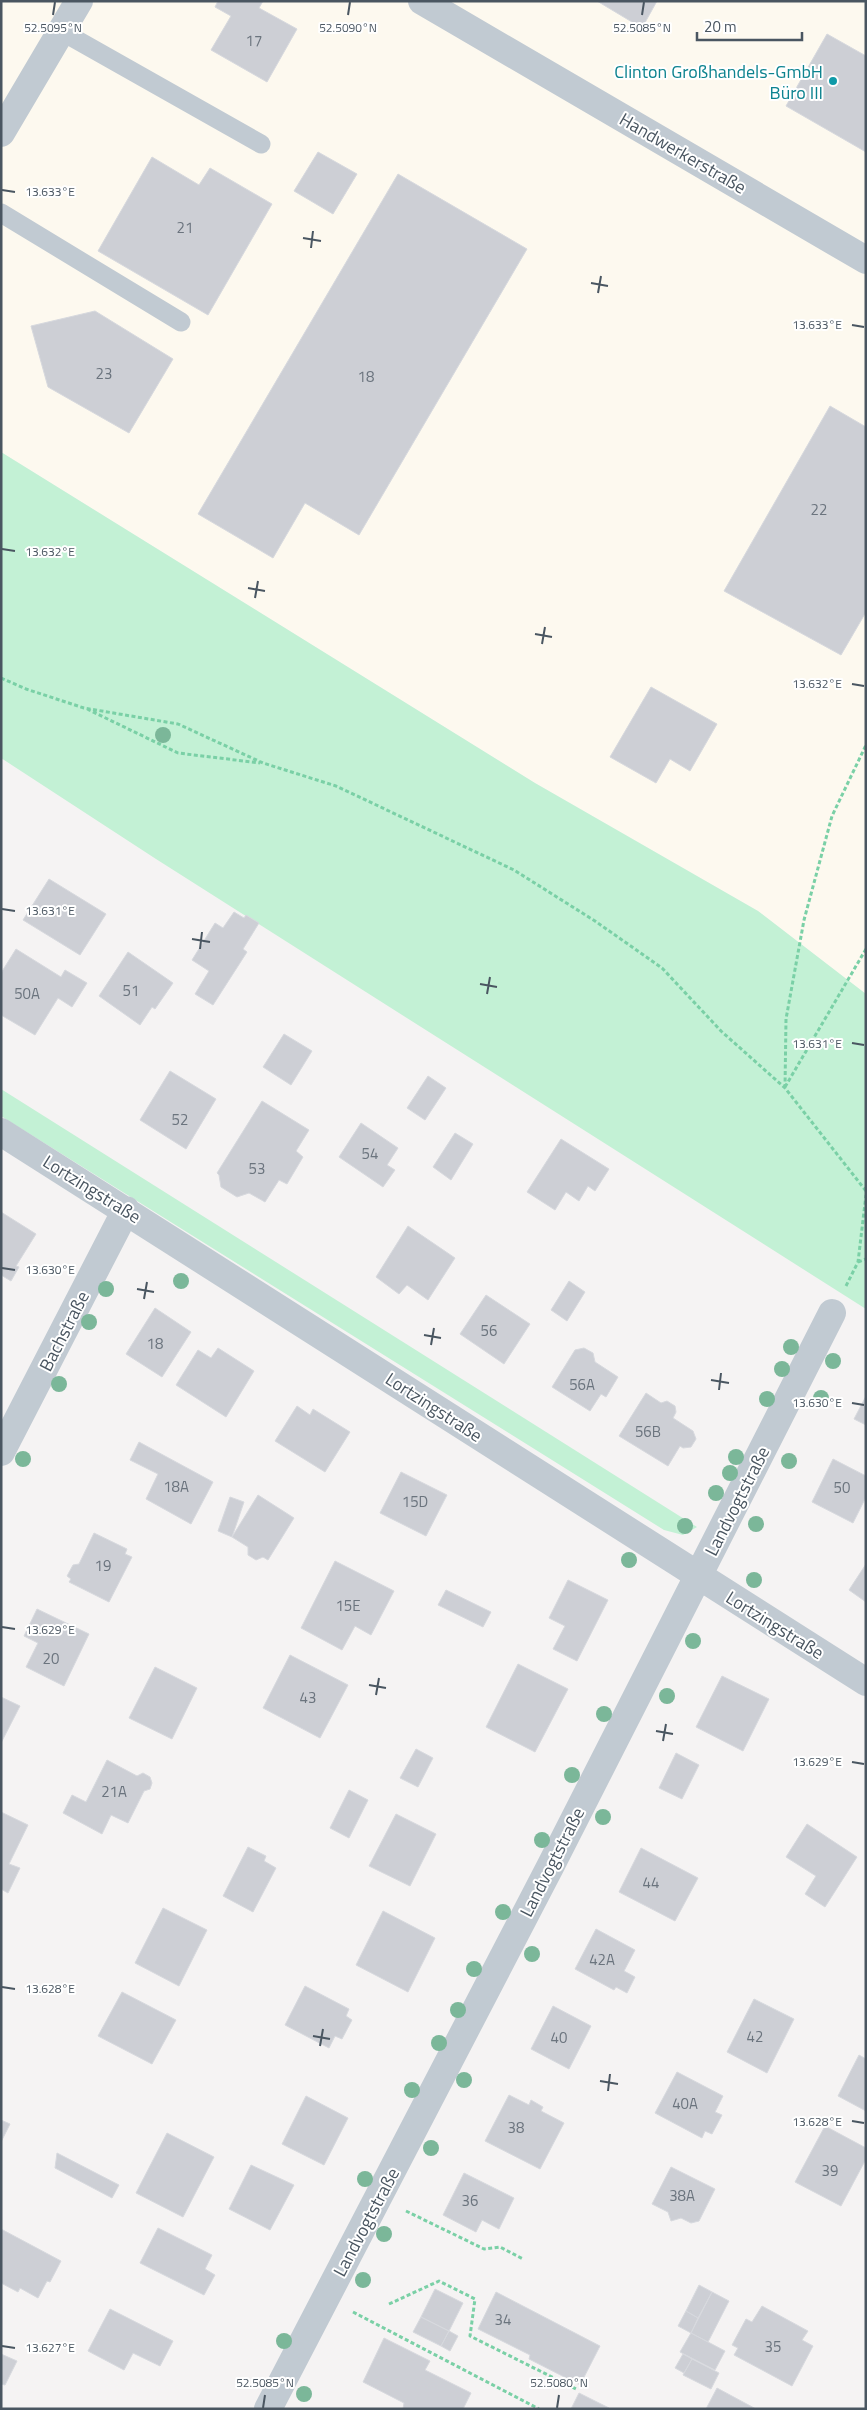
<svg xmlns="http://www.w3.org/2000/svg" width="867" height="2410" viewBox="0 0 867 2410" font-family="'Titillium Web',sans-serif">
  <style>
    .commercial { fill: #fdf9ef }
    .green { fill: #c3f1d5 }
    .building { fill: #cdcfd5; stroke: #d7d9de }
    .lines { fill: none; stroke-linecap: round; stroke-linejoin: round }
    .path { stroke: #7ad0a6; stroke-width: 3; stroke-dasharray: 4 2.5; stroke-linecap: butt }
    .service { stroke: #c1cad2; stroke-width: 19 }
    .minor { stroke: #c1cad2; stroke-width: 28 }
    .tertiary { stroke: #c1cad2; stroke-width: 28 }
    .tree { fill: #7bb799 }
    .ticks { fill: none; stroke: #4a5661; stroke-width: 2 }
    .culture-dot { fill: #0f9aa8; stroke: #fff; stroke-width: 2 }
    .labels { text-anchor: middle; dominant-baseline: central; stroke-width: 4; stroke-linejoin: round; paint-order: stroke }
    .number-label { font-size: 15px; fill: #6b747e }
    .culture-label { font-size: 18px; fill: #0d838f; stroke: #fff; text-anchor: end }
    .street-label { font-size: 18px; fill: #4a5661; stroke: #fff }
    .ticks-label { font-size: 12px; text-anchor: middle; fill: #4a5661; stroke: #fff; stroke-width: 4; stroke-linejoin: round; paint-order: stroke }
  </style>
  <rect width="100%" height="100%" fill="#f5f3f3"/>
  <path class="commercial" d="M1,1H866V994L758,911L535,783L1,452Z"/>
  <path class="green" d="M1,452L535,783L758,911L866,994V1309L156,859L1,758Z
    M1,1089L697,1527L683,1535L664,1530L1,1116Z"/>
  <path class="building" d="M218,1H263L259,8L297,29L267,82L211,50L231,16L215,7Z
    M597,1H657L642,28Z
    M827,34L866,56V152L786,106Z
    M318,152L357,174L333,214L294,191Z
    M152,157L199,185L210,168L272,204L208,315L98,251Z
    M398,174L527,249L359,535L305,503L273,558L198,514Z
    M95,311L173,359L129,433L48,387L31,326Z
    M830,406L866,427V612L841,655L724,591Z
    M651,687L717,724L690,771L670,759L656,783L610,757Z
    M49,879L106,914L80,955L23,920Z
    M234,912L244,918L246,915L259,923L243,949L247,952L213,1005L195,994L209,971L192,960L215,923L223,928Z
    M16,949L61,977L65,970L87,983L72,1007L58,998L35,1035L1,1015V973Z
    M128,952L173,983L155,1009L152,1007L140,1025L99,996Z
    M284,1034L312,1051L291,1085L263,1067Z
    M170,1071L216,1099L186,1149L140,1120Z
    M428,1076L446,1088L425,1120L407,1108Z
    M262,1101L309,1130L296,1151L303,1157L287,1184L279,1180L265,1202L249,1193L237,1197L221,1187L219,1175L217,1173Z
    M361,1123L398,1148L387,1165L395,1170L383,1187L339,1157Z
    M455,1133L473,1144L451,1180L433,1167Z
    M561,1139L609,1169L595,1191L588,1186L579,1201L566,1192L555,1210L527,1192Z
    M1,1212L36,1234L16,1266L19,1267L11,1281L1,1275Z
    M408,1226L455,1258L428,1300L407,1285L399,1294L376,1277Z
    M569,1281L585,1292L567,1321L551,1310Z
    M486,1295L530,1324L504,1364L460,1334Z
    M155,1308L191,1332L162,1377L126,1354Z
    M218,1348L254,1371L226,1417L176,1385L198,1350L211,1358Z
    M584,1348L593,1353L595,1362L618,1377L606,1397L601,1394L590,1411L552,1387L575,1350Z
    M646,1393L661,1403L667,1401L675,1406L676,1412L673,1418L693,1431L696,1439L691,1447L683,1448L680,1446L668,1466L619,1436Z
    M866,1396V1425L854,1419Z
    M297,1406L310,1415L313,1409L350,1432L325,1472L275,1441Z
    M139,1442L213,1482L191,1524L146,1499L158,1474L130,1460Z
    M833,1459L866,1476V1497L853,1523L812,1502Z
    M401,1472L447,1495L426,1536L380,1513Z
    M258,1495L294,1518L268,1560L263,1557L256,1560L248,1555V1547L232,1537Z
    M230,1497L244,1502L232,1537L218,1531Z
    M94,1533L127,1549L125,1554L132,1557L109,1602L69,1582L71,1579L67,1576L73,1565L79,1564Z
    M335,1561L394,1591L371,1635L355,1626L342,1650L301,1628Z
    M866,1564V1602L849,1590Z
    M568,1580L608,1600L577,1661L553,1649L565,1626L549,1618Z
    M446,1590L491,1612L483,1627L438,1605Z
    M37,1609L89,1634L64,1686L26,1667L38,1643L24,1636Z
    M290,1655L348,1685L320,1738L263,1708Z
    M518,1664L568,1689L535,1752L486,1727Z
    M155,1667L197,1688L172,1739L129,1718Z
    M722,1676L769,1699L743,1751L696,1727Z
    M1,1697L20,1706L1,1743Z
    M416,1749L433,1758L418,1787L400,1778Z
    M676,1753L699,1765L682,1799L659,1788Z
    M107,1760L137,1776L143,1773L150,1777L152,1783L150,1789L144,1791L128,1823L111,1815L102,1834L63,1813L72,1795L86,1802Z
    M349,1790L368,1800L349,1838L330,1828Z
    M1,1812L28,1825L9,1864L20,1868L8,1893L1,1889Z
    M396,1814L436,1834L410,1886L369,1866Z
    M807,1824L857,1857L825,1907L805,1894L816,1876L786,1857Z
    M248,1847L266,1856L264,1861L276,1868L253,1912L223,1896Z
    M641,1848L698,1878L675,1921L619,1892Z
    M163,1908L207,1930L179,1986L135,1963Z
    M383,1911L435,1938L408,1992L356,1965Z
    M596,1929L635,1950L624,1971L635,1977L627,1993L616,1987L614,1990L575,1969Z
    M305,1986L349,2009L346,2016L352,2020L342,2039L335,2036L329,2048L285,2025Z
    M122,1992L176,2020L152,2064L98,2036Z
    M754,1999L794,2019L767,2073L727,2052Z
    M553,2006L591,2026L569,2069L531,2049Z
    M859,2055L866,2059V2111L838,2096Z
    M677,2072L723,2096L715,2112L722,2115L712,2134L705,2131L702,2138L655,2113Z
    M509,2095L529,2105L531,2100L543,2107L541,2111L564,2123L540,2169L485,2141Z
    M306,2096L348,2118L324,2165L282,2144Z
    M1,2120L10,2124L1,2142Z
    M825,2126L866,2148V2159L841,2206L795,2182Z
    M167,2133L214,2157L183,2217L136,2193Z
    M57,2153L119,2185L112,2198L55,2168Z
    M251,2165L294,2185L270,2230L229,2209Z
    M671,2167L715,2189L699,2221L691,2223L681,2218L671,2221L668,2212L652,2204Z
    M464,2173L514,2198L499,2229L482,2220L476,2232L443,2215Z
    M158,2228L212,2255L205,2269L215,2275L204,2295L140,2263Z
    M1,2229L61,2261L50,2282L47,2281L38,2298L20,2288L18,2292L1,2283Z
    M699,2285L712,2292L698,2318L686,2311Z
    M435,2289L463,2303L449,2331L421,2317Z
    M496,2292L600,2346L580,2385L529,2359L530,2355L478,2329Z
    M712,2292L729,2301L708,2342L691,2333Z
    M762,2306L808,2331L802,2340L813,2346L792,2386L734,2355L738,2348L732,2345L746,2319L752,2322Z
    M110,2309L173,2341L160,2366L133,2353L124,2370L88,2351Z
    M686,2311L698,2318L691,2333L678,2326Z
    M421,2317L449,2331L441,2346L413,2332Z
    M449,2331L458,2336L450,2351L441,2346Z
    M691,2333L725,2351L715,2370L680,2352Z
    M384,2338L430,2361L425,2370L471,2393L463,2409H403L404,2403L363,2382Z
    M1,2354L17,2361L5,2385L1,2384Z
    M683,2354L692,2359L684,2373L675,2368Z
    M692,2359L719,2373L711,2389L683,2375Z
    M717,2388L756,2409H706Z
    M579,2393L609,2408V2409H571Z"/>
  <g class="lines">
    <path class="path" d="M1,678L26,689L84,708L178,724L263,763L336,786L514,870L595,921L662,968L721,1031L785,1088L866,1191
      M87,709L178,753L260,763
      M785,1087L866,949
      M785,1088L786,1019L804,920L832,816L866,745
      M858,1262L866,1259
      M846,1286L858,1262L866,1195
      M406,2211L484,2249L500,2247L523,2259
      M389,2304L439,2281L475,2299L470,2336L576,2389
      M353,2312L539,2409"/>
    <path class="service" d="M61,31L261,144
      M1,213L181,322"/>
    <path class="minor" d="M1,133L79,1
      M1,1132L866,1682
      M1,1452L126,1210
      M268,2409L550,1867L832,1313"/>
    <path class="tertiary" d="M422,1L866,260"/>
  </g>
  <g class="tree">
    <circle cx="163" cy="735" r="8"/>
    <circle cx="181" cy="1281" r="8"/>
    <circle cx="106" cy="1289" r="8"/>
    <circle cx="89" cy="1322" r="8"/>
    <circle cx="791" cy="1347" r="8"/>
    <circle cx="833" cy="1361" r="8"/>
    <circle cx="782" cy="1369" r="8"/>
    <circle cx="59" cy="1384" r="8"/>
    <circle cx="821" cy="1398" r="8"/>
    <circle cx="767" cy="1399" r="8"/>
    <circle cx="736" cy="1457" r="8"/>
    <circle cx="23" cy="1459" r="8"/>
    <circle cx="789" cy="1461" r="8"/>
    <circle cx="730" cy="1473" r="8"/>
    <circle cx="716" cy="1493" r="8"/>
    <circle cx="756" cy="1524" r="8"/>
    <circle cx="685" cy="1526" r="8"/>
    <circle cx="629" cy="1560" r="8"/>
    <circle cx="754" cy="1580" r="8"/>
    <circle cx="693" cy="1641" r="8"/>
    <circle cx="667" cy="1696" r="8"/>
    <circle cx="604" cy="1714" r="8"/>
    <circle cx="572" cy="1775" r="8"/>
    <circle cx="603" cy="1817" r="8"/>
    <circle cx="542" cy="1840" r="8"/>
    <circle cx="503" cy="1912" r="8"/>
    <circle cx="532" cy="1954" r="8"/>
    <circle cx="474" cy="1969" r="8"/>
    <circle cx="458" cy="2010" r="8"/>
    <circle cx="439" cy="2043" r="8"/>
    <circle cx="464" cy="2080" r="8"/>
    <circle cx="412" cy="2090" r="8"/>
    <circle cx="431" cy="2148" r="8"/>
    <circle cx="365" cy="2179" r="8"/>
    <circle cx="384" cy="2234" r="8"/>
    <circle cx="363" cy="2280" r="8"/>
    <circle cx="284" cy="2341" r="8"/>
    <circle cx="304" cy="2394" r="8"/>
  </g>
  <path class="ticks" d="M53,15L55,2M348,15L350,2M642,15L644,2M2,190L15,192M303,238L321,241M311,248L313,231M591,283L608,286M598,293L601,276M852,325L864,327M2,549L15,551M248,588L265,591M255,598L258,581M535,634L552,637M542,644L545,627M852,684L864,686M2,909L15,911M192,939L210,942M200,949L202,932M480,984L497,987M487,994L490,977M852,1043L864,1045M2,1268L15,1270M137,1289L154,1292M144,1299L147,1282M424,1335L441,1338M431,1345L434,1328M711,1380L729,1383M719,1390L721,1373M852,1403L864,1405M2,1627L15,1629M369,1685L386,1688M376,1695L379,1678M656,1731L673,1734M663,1741L666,1724M852,1762L864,1764M2,1987L15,1989M313,2036L330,2039M320,2046L323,2029M600,2081L618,2084M608,2091L610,2074M852,2121L864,2123M2,2346L15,2348M263,2408L265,2395M557,2408L559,2395"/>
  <circle class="culture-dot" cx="833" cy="81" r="5"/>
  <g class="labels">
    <g class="number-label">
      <text x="254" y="40">17</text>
      <text x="185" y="227">21</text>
      <text x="104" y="373">23</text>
      <text x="366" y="376">18</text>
      <text x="819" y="509">22</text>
      <text x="131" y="990">51</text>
      <text x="27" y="993">50A</text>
      <text x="180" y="1119">52</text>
      <text x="370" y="1153">54</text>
      <text x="257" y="1168">53</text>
      <text x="489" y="1330">56</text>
      <text x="155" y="1343">18</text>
      <text x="582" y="1384">56A</text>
      <text x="648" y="1431">56B</text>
      <text x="176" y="1486">18A</text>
      <text x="842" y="1487">50</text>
      <text x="415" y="1501">15D</text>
      <text x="103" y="1565">19</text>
      <text x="348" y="1605">15E</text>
      <text x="51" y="1658">20</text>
      <text x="308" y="1697">43</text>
      <text x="114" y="1791">21A</text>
      <text x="651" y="1882">44</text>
      <text x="602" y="1959">42A</text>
      <text x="755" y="2036">42</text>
      <text x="559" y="2037">40</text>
      <text x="685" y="2103">40A</text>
      <text x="516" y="2127">38</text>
      <text x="830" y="2170">39</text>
      <text x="682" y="2195">38A</text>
      <text x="470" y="2200">36</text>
      <text x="503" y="2319">34</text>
      <text x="773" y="2346">35</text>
    </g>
    <g class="culture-label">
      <text x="823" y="71">Clinton Großhandels-GmbH<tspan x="823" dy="21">Büro III</tspan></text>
    </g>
    <g class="street-label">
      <text transform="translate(683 153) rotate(30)">Handwerkerstraße</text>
      <text transform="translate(92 1189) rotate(32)">Lortzingstraße</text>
      <text transform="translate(64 1331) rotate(-63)">Bachstraße</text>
      <text transform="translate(434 1407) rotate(33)">Lortzingstraße</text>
      <text transform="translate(737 1501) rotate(-63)">Landvogtstraße</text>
      <text transform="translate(775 1625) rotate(32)">Lortzingstraße</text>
      <text transform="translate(552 1862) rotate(-63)">Landvogtstraße</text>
      <text transform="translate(366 2222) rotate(-62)">Landvogtstraße</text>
    </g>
  </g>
  <g class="ticks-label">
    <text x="53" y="32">52.5095°N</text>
    <text x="348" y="32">52.5090°N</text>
    <text x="642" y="32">52.5085°N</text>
    <text x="50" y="196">13.633°E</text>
    <text x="817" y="329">13.633°E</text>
    <text x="50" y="556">13.632°E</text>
    <text x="817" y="688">13.632°E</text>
    <text x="50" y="915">13.631°E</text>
    <text x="817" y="1048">13.631°E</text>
    <text x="50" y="1274">13.630°E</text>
    <text x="817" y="1407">13.630°E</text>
    <text x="50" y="1634">13.629°E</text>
    <text x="817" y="1766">13.629°E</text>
    <text x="50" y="1993">13.628°E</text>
    <text x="817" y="2126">13.628°E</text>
    <text x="50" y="2352">13.627°E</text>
    <text x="265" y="2387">52.5085°N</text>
    <text x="559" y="2387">52.5080°N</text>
  </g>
  <rect width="867" height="2410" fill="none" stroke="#4a5661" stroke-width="5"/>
  <path d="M697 32v8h105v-8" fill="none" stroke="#4a5661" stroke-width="2.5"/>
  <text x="704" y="32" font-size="15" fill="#4a5661" stroke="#ffffff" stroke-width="4" paint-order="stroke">20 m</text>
</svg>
